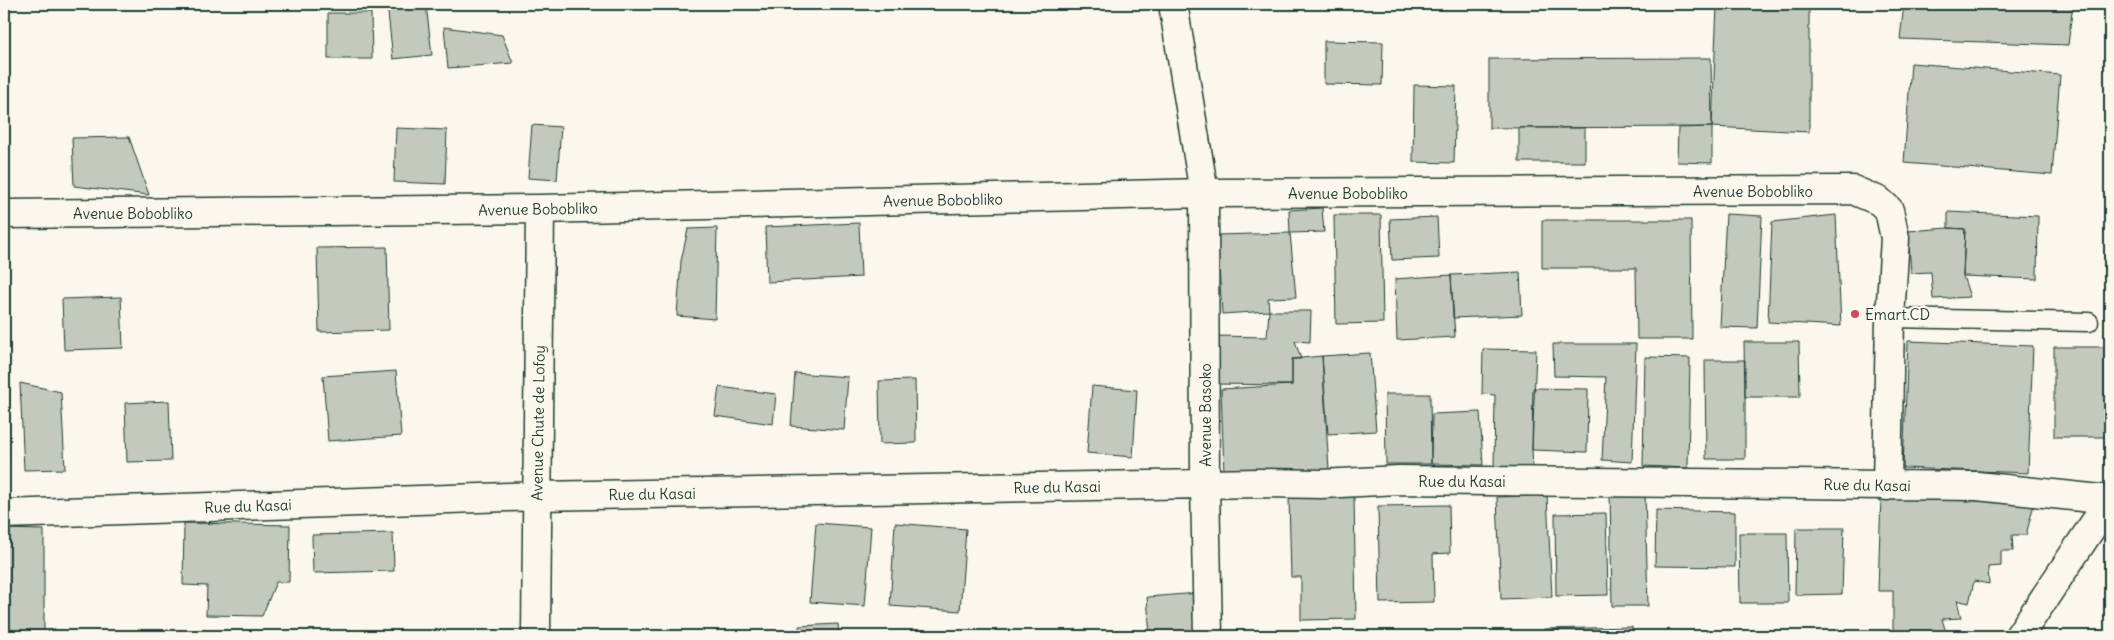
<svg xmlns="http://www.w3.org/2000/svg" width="2114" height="640" viewBox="0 0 2114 640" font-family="Delius,sans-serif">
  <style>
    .building { fill: #c4c9be; stroke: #1f3d34 }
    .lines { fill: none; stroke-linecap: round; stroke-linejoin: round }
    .service-casing { stroke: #1f3d34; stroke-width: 21 }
    .minor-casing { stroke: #1f3d34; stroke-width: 31 }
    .secondary-casing { stroke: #1f3d34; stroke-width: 31 }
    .service { stroke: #fbf7ec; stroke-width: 18 }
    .minor { stroke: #fbf7ec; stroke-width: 28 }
    .secondary { stroke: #fbf7ec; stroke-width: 28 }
    .poi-dot { fill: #d1495b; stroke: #fbf7ec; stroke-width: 2 }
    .labels { text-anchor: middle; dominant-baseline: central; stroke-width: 4.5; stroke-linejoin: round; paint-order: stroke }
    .street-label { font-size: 15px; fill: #1f3d34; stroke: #fbf7ec }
    .poi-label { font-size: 15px; fill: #1f3d34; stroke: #fbf7ec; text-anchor: start }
  </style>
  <rect width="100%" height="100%" fill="#fbf7ec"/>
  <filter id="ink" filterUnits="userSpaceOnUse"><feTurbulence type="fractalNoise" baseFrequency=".02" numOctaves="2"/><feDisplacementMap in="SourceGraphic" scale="10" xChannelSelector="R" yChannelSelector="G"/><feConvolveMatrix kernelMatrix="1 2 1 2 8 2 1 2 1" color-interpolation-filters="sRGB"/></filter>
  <g filter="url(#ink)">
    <path class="building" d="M387,4H426L432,55L393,59Z
      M1717,4H1809V132L1712,127Z
      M1904,4H2073L2068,45L1900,39Z
      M328,13H371L372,59H328Z
      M444,27L502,35L513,63L448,68Z
      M1324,41L1383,42L1382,85L1324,84Z
      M1711,58L1712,127L1489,128V59Z
      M1911,63L2060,75L2052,175L1904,163Z
      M1414,85L1456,86L1454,163L1413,162Z
      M532,125L561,127L557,180L528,178Z
      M1712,127V163L1677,162L1678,128Z
      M396,128L447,130L445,184L394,182Z
      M1519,128H1585V162H1519Z
      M129,137L149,195L74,186L72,138Z
      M1322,208L1324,232L1290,233L1289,210Z
      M1948,212L2038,216L2037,279L1963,276L1965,229L1948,228Z
      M1726,214L1762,216L1757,328L1720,327Z
      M1334,215H1381L1383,323L1336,324Z
      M1836,215L1841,326L1768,322L1772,222Z
      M1437,217L1439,258L1392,260L1390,219Z
      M1542,220H1691L1692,339H1637L1636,268H1542Z
      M859,223L861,277L767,282L765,227Z
      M717,228L715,319L677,316L681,261L688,229Z
      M1948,228L1965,229L1963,276L1970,297L1933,299L1931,272L1911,273L1908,231Z
      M1290,233L1296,297L1268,298L1269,311L1222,314L1217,235Z
      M387,247L389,330L319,332L317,248Z
      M1520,272L1522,315L1453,318L1451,275Z
      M1451,275L1455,337L1397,340L1395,279Z
      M121,297L123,348L64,350L62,299Z
      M1269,311H1311L1310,342L1295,341L1301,359H1292V385L1215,384V336L1267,337Z
      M1908,341L2033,346L2028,473L1903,468Z
      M1744,342H1799L1800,397H1745Z
      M1553,344H1636L1632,462L1602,460L1606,377L1554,376Z
      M2054,347H2110V437H2054Z
      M1483,349L1536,350L1532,450L1533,469L1494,468L1495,395L1482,394Z
      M1370,353L1376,431L1328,434L1322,356Z
      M1322,356L1329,470L1224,474L1221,389L1292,385V359Z
      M1645,357L1690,358L1688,468L1643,466Z
      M1705,360H1745V459H1706Z
      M396,371L401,436L328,441L323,376Z
      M795,373L848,377L844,430L791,426Z
      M915,380L916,443L880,444L879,381Z
      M20,383L61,392L65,469L24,470Z
      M1092,386L1137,390L1133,457L1087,453Z
      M4,387H9L8,461H4Z
      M719,387L776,394L773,424L715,416Z
      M1533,388L1588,389L1587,452L1532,450Z
      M1385,394H1430L1431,464H1386Z
      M169,401L171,461L127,462L125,403Z
      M1480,412L1483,465L1431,464L1432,414Z
      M1610,492H1645L1648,606H1612Z
      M1547,495L1552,597L1501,599L1497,497Z
      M1354,496L1356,619L1301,620V577H1291L1289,497Z
      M1881,496L2034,504L2026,535H2012L2013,551H2001V566L1988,567L1989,584L1974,581L1969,603L1957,600L1961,618L1942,619L1947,636H1893V591H1878Z
      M1449,505L1450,553L1433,554L1434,602L1380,603L1378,506Z
      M1656,510L1735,512V567L1655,566Z
      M1606,513L1608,595L1556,596L1555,514Z
      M184,523L290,525L289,582H276L262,616L206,615L207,586L183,585Z
      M816,523L871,527L865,606L810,602Z
      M895,523L966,529L960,611L890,606Z
      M1796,528H1844L1842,594L1795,595Z
      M4,529L44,530V632L4,631Z
      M393,533L394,571L313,573L312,535Z
      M1739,533H1787L1788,603H1740Z
      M1199,593L1202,636H1150L1147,597Z
      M838,624L839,636H799V626Z
      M1632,627V636H1544V629Z
      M1730,630L1731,636H1654V633Z"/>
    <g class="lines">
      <g class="service-casing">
        <path id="service" d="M1890,318L2089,322"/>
      </g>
      <g class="minor-casing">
        <path id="minor" d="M1174,10L1204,193L1205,485L1208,636
          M4,214L540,209L1204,193L1853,190L1879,201L1889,210L1895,238L1890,318L1887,486
          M4,514L537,496L1259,483L1321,484L1399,480L1977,486L2110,500
          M536,636L540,209"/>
      </g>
      <g class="secondary-casing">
        <path id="secondary" d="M2019,636L2110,500"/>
      </g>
      <use href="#service" class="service"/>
      <use href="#minor" class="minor"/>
      <use href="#secondary" class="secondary"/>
    </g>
  </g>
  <circle class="poi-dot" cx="1855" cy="314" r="5"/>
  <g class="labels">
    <g class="street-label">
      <text x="1753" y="191">Avenue Bobobliko</text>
      <text x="1348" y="193">Avenue Bobobliko</text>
      <text transform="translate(943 200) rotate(-1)">Avenue Bobobliko</text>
      <text transform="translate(538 209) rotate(-1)">Avenue Bobobliko</text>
      <text x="133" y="213">Avenue Bobobliko</text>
      <text transform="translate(1205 415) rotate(-90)">Avenue Basoko</text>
      <text transform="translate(538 423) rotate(-89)">Avenue Chute de Lofoy</text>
      <text x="1462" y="481">Rue du Kasai</text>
      <text transform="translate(1867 485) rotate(1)">Rue du Kasai</text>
      <text transform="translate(1057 487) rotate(-1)">Rue du Kasai</text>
      <text transform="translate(652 494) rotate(-1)">Rue du Kasai</text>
      <text transform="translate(248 506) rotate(-2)">Rue du Kasai</text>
    </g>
    <g class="poi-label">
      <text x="1865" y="314">Emart.CD</text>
    </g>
  </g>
  <rect width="2114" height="640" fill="none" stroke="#fbf7ec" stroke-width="20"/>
  <rect x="10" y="10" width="2094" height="620" fill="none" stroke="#1f3d34" stroke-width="2" filter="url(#ink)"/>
</svg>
